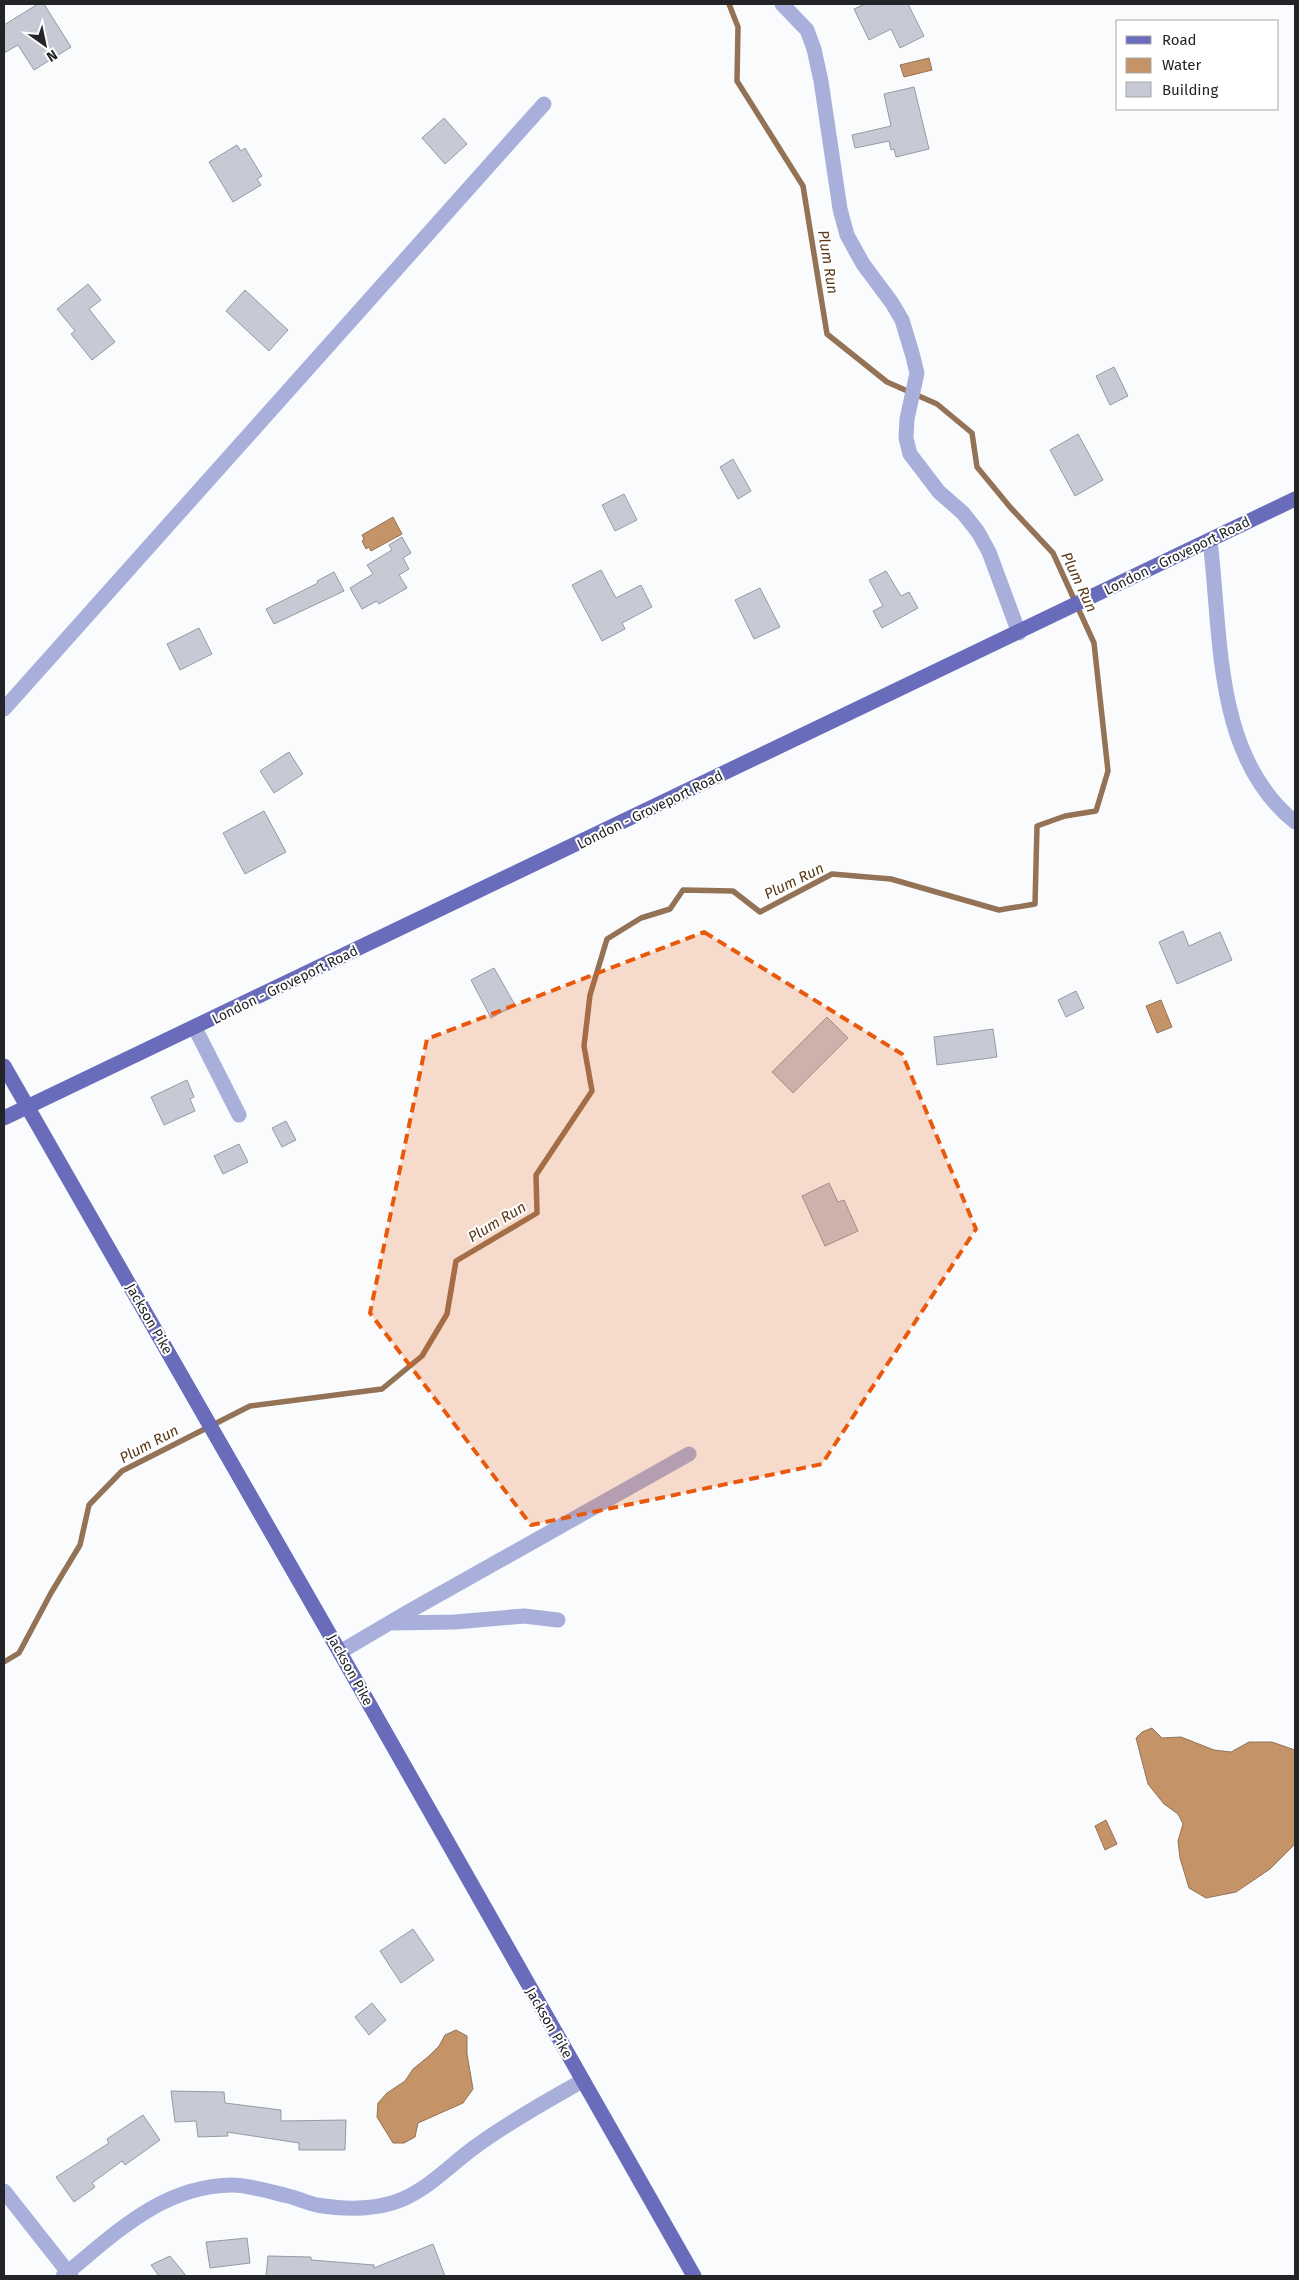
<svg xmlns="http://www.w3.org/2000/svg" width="1299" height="2280" viewBox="0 0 1299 2280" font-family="'Fira Sans',sans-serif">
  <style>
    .water { fill: #c49468; stroke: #947255 }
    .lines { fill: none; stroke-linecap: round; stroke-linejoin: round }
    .stream { stroke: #947255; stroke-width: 5.5 }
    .building { fill: #c7c9d4; stroke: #9799a4 }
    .minor { stroke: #a9afdb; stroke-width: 15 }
    .major { stroke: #686cbb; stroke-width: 15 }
    .marked { fill: #e8590c; fill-opacity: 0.2; stroke: #e8590c; stroke-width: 4; stroke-dasharray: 10 6; stroke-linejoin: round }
    .labels { text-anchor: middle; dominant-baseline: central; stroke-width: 4; stroke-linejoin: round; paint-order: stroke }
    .street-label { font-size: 14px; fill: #232428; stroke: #fff }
    .water-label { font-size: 15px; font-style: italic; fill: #5a3917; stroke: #fff }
  </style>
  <rect width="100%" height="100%" fill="#fafbfd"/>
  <path class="water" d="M929,58L932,70L904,77L900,65Z
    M393,517L402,534L371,551L369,547L366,549L362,541L364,539L362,535Z
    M1161,1000L1172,1027L1157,1033L1146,1006Z
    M1152,1728L1162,1738L1181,1737L1214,1750L1231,1752L1249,1742H1272L1295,1750V1844L1270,1869L1236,1892L1206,1898L1189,1888L1180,1858L1178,1841L1183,1824L1178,1814L1164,1804L1148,1784L1136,1738L1142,1732Z
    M1106,1820L1117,1844L1105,1850L1095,1826Z
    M456,2030L467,2036V2054L473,2089L463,2103L418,2123L415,2137L404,2143H393L377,2117L378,2103L387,2093L405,2081L413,2069L429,2056L439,2046L445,2035Z"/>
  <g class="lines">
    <path class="stream" d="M4,1662L19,1653L51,1593L80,1545L89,1505L122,1471L250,1406L382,1389L422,1356L447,1314L456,1261L537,1213L536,1175L592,1091L584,1046L590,995L607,939L641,918L670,909L683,890L733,891L760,912L832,874L891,879L999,910L1035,904L1037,826L1065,816L1096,811L1108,771L1094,643L1053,553L1010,507L977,467L972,433L937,404L887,382L827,334L803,186L737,81L738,27L729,4"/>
  </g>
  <path class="building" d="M38,4H44L71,47L34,70L18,45L4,53V25Z
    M865,4H908L924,36L900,48L891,29L869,40L854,9Z
    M914,87L929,149L896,157L894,149L891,150L889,141L855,148L852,135L891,126L884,94Z
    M444,118L467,144L445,164L422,138Z
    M237,145L241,151L245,148L262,176L257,179L261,185L233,202L209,162Z
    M88,284L101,300L89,309L115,342L92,360L71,334L75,331L57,309Z
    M245,290L288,330L269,351L226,311Z
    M1114,367L1128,396L1110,405L1096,376Z
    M1078,434L1103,480L1075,496L1050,450Z
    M733,459L751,491L738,499L720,467Z
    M624,494L637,520L615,531L602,505Z
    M402,537L411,553L403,558L409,569L399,575L407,588L379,604L377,601L362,609L350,588L373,574L367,565L392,550L389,545Z
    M601,570L616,598L641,585L652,607L622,623L625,629L602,641L572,585Z
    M886,571L901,596L909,592L918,608L882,628L873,611L883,606L869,580Z
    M334,572L344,591L274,624L266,609L318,583L317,581Z
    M760,588L780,627L754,639L735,600Z
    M199,628L212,654L180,670L167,644Z
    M289,752L303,774L274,793L260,771Z
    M264,811L286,852L245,874L223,833Z
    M1183,931L1189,946L1220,932L1232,960L1177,984L1159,942Z
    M494,968L515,1005L491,1018L471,980Z
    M1076,991L1084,1008L1066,1017L1058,1000Z
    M827,1017L848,1038L793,1093L772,1072Z
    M993,1029L997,1057L937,1065L934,1037Z
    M187,1080L194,1097L190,1099L195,1111L164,1125L151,1097Z
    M286,1121L296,1140L282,1147L272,1128Z
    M239,1144L248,1162L223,1174L214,1156Z
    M829,1183L838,1202L844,1200L858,1231L825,1246L802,1196Z
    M413,1929L434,1960L401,1983L380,1951Z
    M372,2003L386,2020L369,2035L355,2017Z
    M171,2091L224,2092L225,2103L281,2110V2121L346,2120L345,2150H299V2143L227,2132L228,2136L198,2137L196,2121L175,2122Z
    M143,2115L160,2140L125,2165L122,2161L92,2183L95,2187L74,2202L56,2177L109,2143L107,2139Z
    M247,2238L250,2263L210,2268L206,2242Z
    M433,2244L445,2276H266L268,2256L311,2257V2260L374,2265V2268Z
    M170,2256L184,2273L186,2276H159L151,2265Z"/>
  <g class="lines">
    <path class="minor" d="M782,4L807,30L814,49L821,81L840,209L847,235L863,264L892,303L902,320L912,353L917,373L907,419L906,438L910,454L939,492L963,513L978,532L989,552L1019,633
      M1210,541C1222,636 1213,756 1295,822
      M4,709L544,104
      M195,1028L239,1115
      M391,1623L455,1622L524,1616L558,1620
      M340,1652L408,1612L689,1454
      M4,2191L71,2276
      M63,2276C115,2234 161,2186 232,2185C249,2185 271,2192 288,2196C297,2198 307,2203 317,2205C341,2209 368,2210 392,2203C426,2193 450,2164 479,2144C512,2120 547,2101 582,2081"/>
    <path class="major" d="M4,1066L330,1635L694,2276
      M4,1118L1295,499"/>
  </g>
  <path class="marked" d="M704,932L902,1054L976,1229L822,1464L531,1525L370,1313L427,1039Z"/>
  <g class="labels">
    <g class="street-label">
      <text transform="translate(1177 556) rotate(-26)">London - Groveport Road</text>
      <text transform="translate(650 810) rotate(-26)">London - Groveport Road</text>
      <text transform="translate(285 985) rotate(-26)">London - Groveport Road</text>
      <text transform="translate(149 1319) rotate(60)">Jackson Pike</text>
      <text transform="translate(350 1670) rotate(61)">Jackson Pike</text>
      <text transform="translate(549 2023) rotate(60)">Jackson Pike</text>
    </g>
    <g class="water-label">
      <text transform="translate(828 262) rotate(81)">Plum Run</text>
      <text transform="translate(1079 582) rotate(65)">Plum Run</text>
      <text transform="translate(794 881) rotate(-26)">Plum Run</text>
      <text transform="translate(497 1222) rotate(-31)">Plum Run</text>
      <text transform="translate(149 1444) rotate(-28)">Plum Run</text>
    </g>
  </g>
  <rect width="1299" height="2280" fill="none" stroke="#232428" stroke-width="10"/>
  <rect x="1116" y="20" width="162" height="90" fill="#ffffff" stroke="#a7a7a9"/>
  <rect x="1126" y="36" width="25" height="8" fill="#686cbb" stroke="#a7a7a9"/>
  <text x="1162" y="45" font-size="15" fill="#232428">Road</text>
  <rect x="1126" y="58" width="25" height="15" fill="#c49468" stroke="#a7a7a9"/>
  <text x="1162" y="70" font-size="15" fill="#232428">Water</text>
  <rect x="1126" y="82" width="25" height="15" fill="#c7c9d4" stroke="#a7a7a9"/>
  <text x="1162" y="95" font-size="15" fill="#232428">Building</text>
  <g transform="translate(45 45) rotate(147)" stroke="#ffffff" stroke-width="4" paint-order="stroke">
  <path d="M0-4L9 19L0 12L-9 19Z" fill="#232428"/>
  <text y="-8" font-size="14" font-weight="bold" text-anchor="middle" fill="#232428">N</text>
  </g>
</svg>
